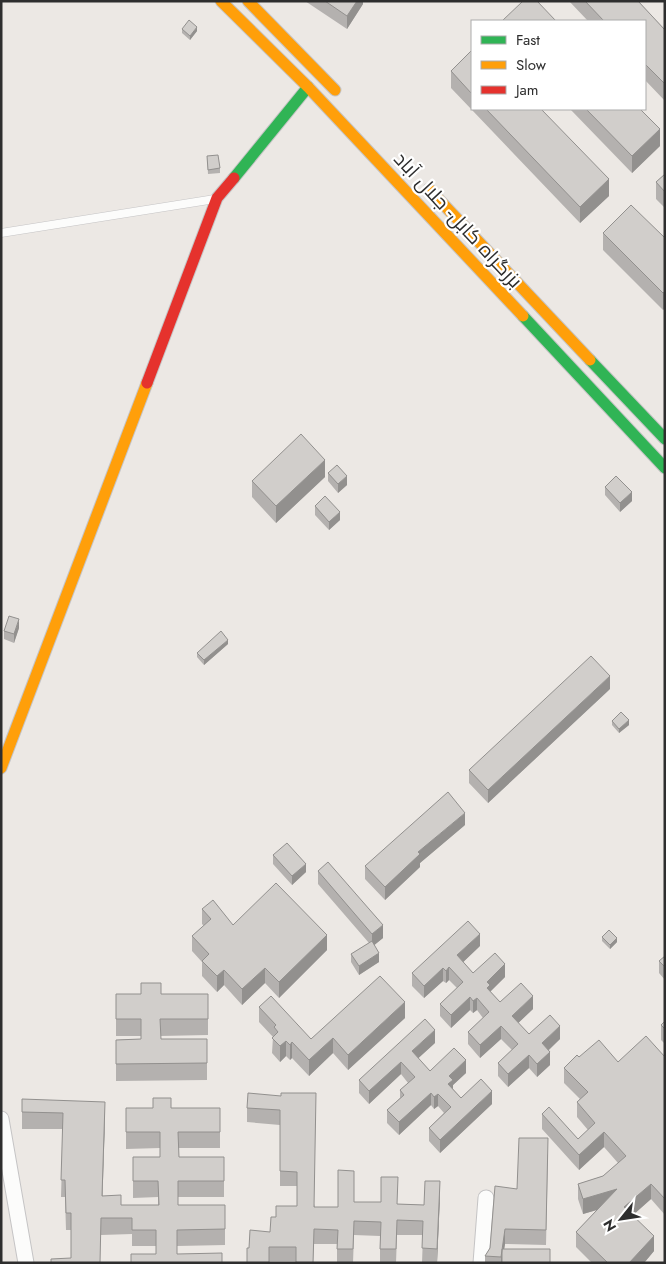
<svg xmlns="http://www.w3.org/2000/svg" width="666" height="1264" viewBox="0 0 666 1264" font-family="Jost,Cairo,sans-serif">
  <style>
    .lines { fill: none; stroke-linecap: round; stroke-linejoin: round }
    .lane-casing { stroke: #c5c4c5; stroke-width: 9 }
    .street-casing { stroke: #c5c4c5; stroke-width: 17 }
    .fast-casing { stroke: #c5c4c5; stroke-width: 13 }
    .slow-casing { stroke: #c5c4c5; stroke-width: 13 }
    .jam-casing { stroke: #c5c4c5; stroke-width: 13 }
    .lane { stroke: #fcfcfb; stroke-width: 8 }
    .street { stroke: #fcfcfb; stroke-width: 15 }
    .fast { stroke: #30b455; stroke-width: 11 }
    .slow { stroke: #ff9f0a; stroke-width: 11 }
    .jam { stroke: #e5322d; stroke-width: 11 }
    .wall { fill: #b4b1af }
    .shaded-wall { fill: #92908e }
    .building { fill: #d1cecb; stroke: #92908e }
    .labels { text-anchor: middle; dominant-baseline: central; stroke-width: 4.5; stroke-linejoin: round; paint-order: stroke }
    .street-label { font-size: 20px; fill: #2e2e2e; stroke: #fff }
  </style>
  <rect width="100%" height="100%" fill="#ece8e4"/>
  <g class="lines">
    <g class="lane-casing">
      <path id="lane" d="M1,233L215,199"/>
    </g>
    <g class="street-casing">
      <path id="street" d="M1,1119L26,1263
        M481,1263L486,1198"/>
    </g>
    <g class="fast-casing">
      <path id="fast" d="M234,178L308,87
        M523,316L665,468
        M590,360L665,439"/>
    </g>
    <g class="slow-casing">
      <path id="slow" d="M221,1L308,87L523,316
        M248,1L335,90
        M429,189L590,360
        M1,768L147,383"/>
    </g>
    <g class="jam-casing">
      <path id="jam" d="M147,383L217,198L234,178"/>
    </g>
    <use href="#lane" class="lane"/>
    <use href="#street" class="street"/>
    <use href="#fast" class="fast"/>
    <use href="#slow" class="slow"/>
    <use href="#jam" class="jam"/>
  </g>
  <path class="wall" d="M305,1H363V4L347,29Z
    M569,1H638L665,30V101L645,80V21H588Z
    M182,29L197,31L190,40L182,33Z
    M472,50V109H541L609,196L580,223L451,88V71Z
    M570,109H640L660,146L632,173Z
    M207,156L220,168V173L208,174Z
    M665,174V208L656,199V182Z
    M603,233L665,238V308L663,310L603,250Z
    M328,473L347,485L338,493L328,481Z
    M325,477L276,523L252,497V481Z
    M605,487L632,501L620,512L605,495Z
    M315,506L340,520L329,530L315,515Z
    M19,628L14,643L4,639V631Z
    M228,644L204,665L197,657V653Z
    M610,689L488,803L469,783V770Z
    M612,721L629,725L619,733L612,725Z
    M465,825L420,863V867L385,900L365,879V866Z
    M273,855L306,872L292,885L273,864Z
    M318,871L383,938L374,945L379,962L359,975L351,962V954L369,943L318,884Z
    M202,909L233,925L327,950L279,998L265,983L242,1005L224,985L217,992L202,976V962L192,951V936L204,926L202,924Z
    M602,937L617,942L610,949L602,941Z
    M480,946L463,962L473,973L505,977L490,991L500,1002L533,1009L518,1023L529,1034L560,1039L549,1050L550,1065L537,1077L529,1068L508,1087L498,1076V1063L512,1050L501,1039L480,1058L468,1044V1032L483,1018L477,1010L473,1013L470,1010L451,1028L440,1016V1004L457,988L449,980L446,983L443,981L424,998L412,986V973Z
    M665,956V980L659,973V961Z
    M116,994H208V1035L160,1036L161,1039H207V1080L116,1081V1040L141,1039V1036H116Z
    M259,1007L311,1039L405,1018L348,1070L333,1053L309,1076L292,1058L290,1060L286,1056L280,1062L272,1053L273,1037L259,1022Z
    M665,1021V1044L661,1040V1025Z
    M435,1043L418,1058L430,1071L466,1073L453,1085V1089L461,1098L492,1104L440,1153L429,1141V1128L444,1113L438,1106L434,1109L431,1105L399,1135L387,1123V1110L400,1098V1090L408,1083L401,1074L369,1104L359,1093V1080Z
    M579,1057L618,1062L665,1057V1215L651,1199L633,1215L654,1251L644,1263H592L576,1247V1232L597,1210L583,1214L578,1199V1184L603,1176L618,1163L604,1147L579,1170L542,1129V1114L578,1139L588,1130L577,1117V1102L580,1099L564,1083V1068Z
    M281,1096L315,1207H338L354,1202L398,1204L424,1205L440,1196L437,1263H422L423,1235H397L396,1263H380V1236L354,1235L353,1263H337V1244H314L313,1263H296V1261H269L249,1248L270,1232L276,1217L297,1206V1186H280V1125L247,1122V1108Z
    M22,1099L105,1118L102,1196L121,1205H158V1197L133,1198V1157H160V1148L126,1149V1108H220V1148H178L179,1157H224V1197H178V1205H225V1245L177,1246L156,1254V1246H132V1234L101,1235L71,1258V1230H66L65,1197H61L63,1129H22Z
    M548,1154L546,1245L505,1244L504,1249L550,1263H485V1256L490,1248L517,1189Z"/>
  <path class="shaded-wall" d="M357,1H363V4L347,29V16Z
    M197,27V31L190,40V36Z
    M660,129V146L632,173V156Z
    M609,179V196L580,223V207Z
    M665,291V308L663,310V293Z
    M325,460V477L276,523V506Z
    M347,476V485L338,493V484Z
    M632,492V501L620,512V503Z
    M340,512V520L329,530V522Z
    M19,619V628L14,643V634Z
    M228,640V644L204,665V660Z
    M610,676V689L488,803V790Z
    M629,720V725L619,733V729Z
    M465,813V825L420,863V867L385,900V887L418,852Z
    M306,864V872L292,885V876Z
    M383,925V938L372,947V934Z
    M480,934V946L457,968V955Z
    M327,935V950L279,998V982Z
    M617,938V942L610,949V945Z
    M379,953V962L359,975V966Z
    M505,964V977L490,992L487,1000V982Z
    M449,967V980L446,983V971Z
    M265,968V983L242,1005V989Z
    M443,968V981L424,998V986Z
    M224,970V985L217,992V976Z
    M533,996V1009L512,1029V1016Z
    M470,997V1010L451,1028V1015Z
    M477,998V1010L473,1013V1001Z
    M405,1002V1018L348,1070V1055Z
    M501,1026V1039L480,1058V1045Z
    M560,1026V1039L542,1056V1043Z
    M435,1030V1043L412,1064V1051Z
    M333,1038V1053L309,1076V1060Z
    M286,1041V1056L280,1062V1046Z
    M292,1042V1058L290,1060V1045Z
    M550,1052V1065L537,1077V1064Z
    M529,1055V1068L508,1087V1074Z
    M466,1060V1073L453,1085V1092L448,1084L449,1076Z
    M401,1062V1074L369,1104V1091Z
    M492,1091V1104L440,1153V1140Z
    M431,1093V1105L399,1135V1122Z
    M438,1094V1106L434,1109V1097Z
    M105,1102V1118L102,1212V1196Z
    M604,1132V1147L579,1170V1155Z
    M440,1181V1196L437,1263V1249Z
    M651,1184V1199L624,1223V1207Z
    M617,1189V1204L583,1214V1199Z
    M505,1229V1244L502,1263H501V1257Z
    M654,1236V1251L644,1263H629Z"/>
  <path class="building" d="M325,1H357L347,16Z
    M523,1H537L556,21H502Z
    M585,1H638L665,30V84L645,64V21H604Z
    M189,20L197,27L190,36L182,29Z
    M472,50V94L451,71Z
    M486,109H541L609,179L580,207Z
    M586,109H640L660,129L632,156Z
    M218,155L220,168L208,170L207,156Z
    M665,174V192L656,182Z
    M631,205L665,238V291L663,293L603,233Z
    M301,434L325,460L276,506L252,481Z
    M337,465L347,476L338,484L328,473Z
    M616,476L632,492L620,503L605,487Z
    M325,496L340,512L329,522L315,506Z
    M9,616L19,619L14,634L4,631Z
    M221,631L228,640L204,660L197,653Z
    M591,656L610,676L488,790L469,770Z
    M621,712L629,720L619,729L612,721Z
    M448,792L465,813L418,852L420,854L385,887L365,866Z
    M287,843L306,864L292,876L273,855Z
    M328,862L383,925L372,934L318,871Z
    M276,883L327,935L279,982L265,968L242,989L224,970L217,976L202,961L209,954L192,936L211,919L202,909L213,900L233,925Z
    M468,921L480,934L457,955L473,973L495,953L505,964L487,982L490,985L487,988L500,1002L521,983L533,996L512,1016L529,1034L550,1015L560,1026L542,1043L550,1052L537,1064L529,1055L508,1074L498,1063L518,1044L501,1026L480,1045L468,1032L489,1012L477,998L473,1001L470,997L451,1015L440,1004L463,982L449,967L446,971L443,968L424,986L412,973Z
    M609,930L617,938L610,945L602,937Z
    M372,941L379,953L359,966L351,954Z
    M665,956V967L659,961Z
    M380,976L405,1002L348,1055L333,1038L309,1060L292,1042L290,1045L286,1041L280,1046L272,1038L278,1032L274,1027L276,1025L259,1007L271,996L311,1039Z
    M141,983H161V994H208V1019H160L161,1039H207V1063L116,1064V1040L141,1039V1019H116V994H141Z
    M425,1019L435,1030L412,1051L430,1071L454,1048L466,1060L449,1076L453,1080L448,1084L461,1098L481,1079L492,1091L440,1140L429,1128L451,1107L438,1094L434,1097L431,1093L399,1122L387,1110L404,1095L400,1090L415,1077L401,1062L369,1091L359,1080Z
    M665,1021V1029L661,1025Z
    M646,1036L665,1057V1199L651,1184L624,1207L654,1236L629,1263H608L576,1232L617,1189L583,1199L578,1184L603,1176L626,1156L604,1132L579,1155L542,1114L549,1107L578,1139L595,1123L577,1102L588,1092L564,1068L577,1055L579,1057L599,1040L618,1062Z
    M248,1093L281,1096V1093H316L314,1207H338V1170L354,1171V1202H381V1177H398L397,1204L424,1205L425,1181H440L437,1249L422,1248L423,1221L397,1220L396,1249H380L381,1222L354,1221L353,1249H337L338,1230L314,1229L313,1263H296V1247H269V1263H247V1248H249L250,1230L270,1232L271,1217H276V1206H297V1172L280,1171V1110L247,1108Z
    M153,1098H171V1108H220V1132H178L179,1157H224V1181H178V1205H225V1229L177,1230V1254L222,1253V1263H131V1254H156V1230H132V1218H101L100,1263H51V1259L71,1258V1213H66L65,1180H61L63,1113L22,1112V1099L105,1102L102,1196L121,1195V1205H159L158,1181H133V1157H160V1132H126V1108H153Z
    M519,1138H548L546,1230L505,1229L501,1257L485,1256L490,1248L495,1186L517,1189Z
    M502,1249H550V1263H502Z"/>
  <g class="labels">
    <g class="street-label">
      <text transform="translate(458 220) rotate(47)">بزرگراه کابل- جلال آباد</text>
    </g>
  </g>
  <rect width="666" height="1264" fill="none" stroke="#2e2e2e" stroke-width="5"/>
  <rect x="471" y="20" width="175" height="90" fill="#ffffff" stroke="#ababab"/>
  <rect x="481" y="36" width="25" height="8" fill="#30b455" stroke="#ababab"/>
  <text x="516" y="45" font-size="15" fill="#2e2e2e">Fast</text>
  <rect x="481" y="61" width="25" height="8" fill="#ff9f0a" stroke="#ababab"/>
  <text x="516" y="70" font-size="15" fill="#2e2e2e">Slow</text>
  <rect x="481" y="86" width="25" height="8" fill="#e5322d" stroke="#ababab"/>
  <text x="516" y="95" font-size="15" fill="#2e2e2e">Jam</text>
  <g transform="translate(621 1219) rotate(240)" stroke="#ffffff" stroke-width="4" paint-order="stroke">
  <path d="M0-4L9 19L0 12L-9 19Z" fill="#2e2e2e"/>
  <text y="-8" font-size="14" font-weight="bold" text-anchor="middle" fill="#2e2e2e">N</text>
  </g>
</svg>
